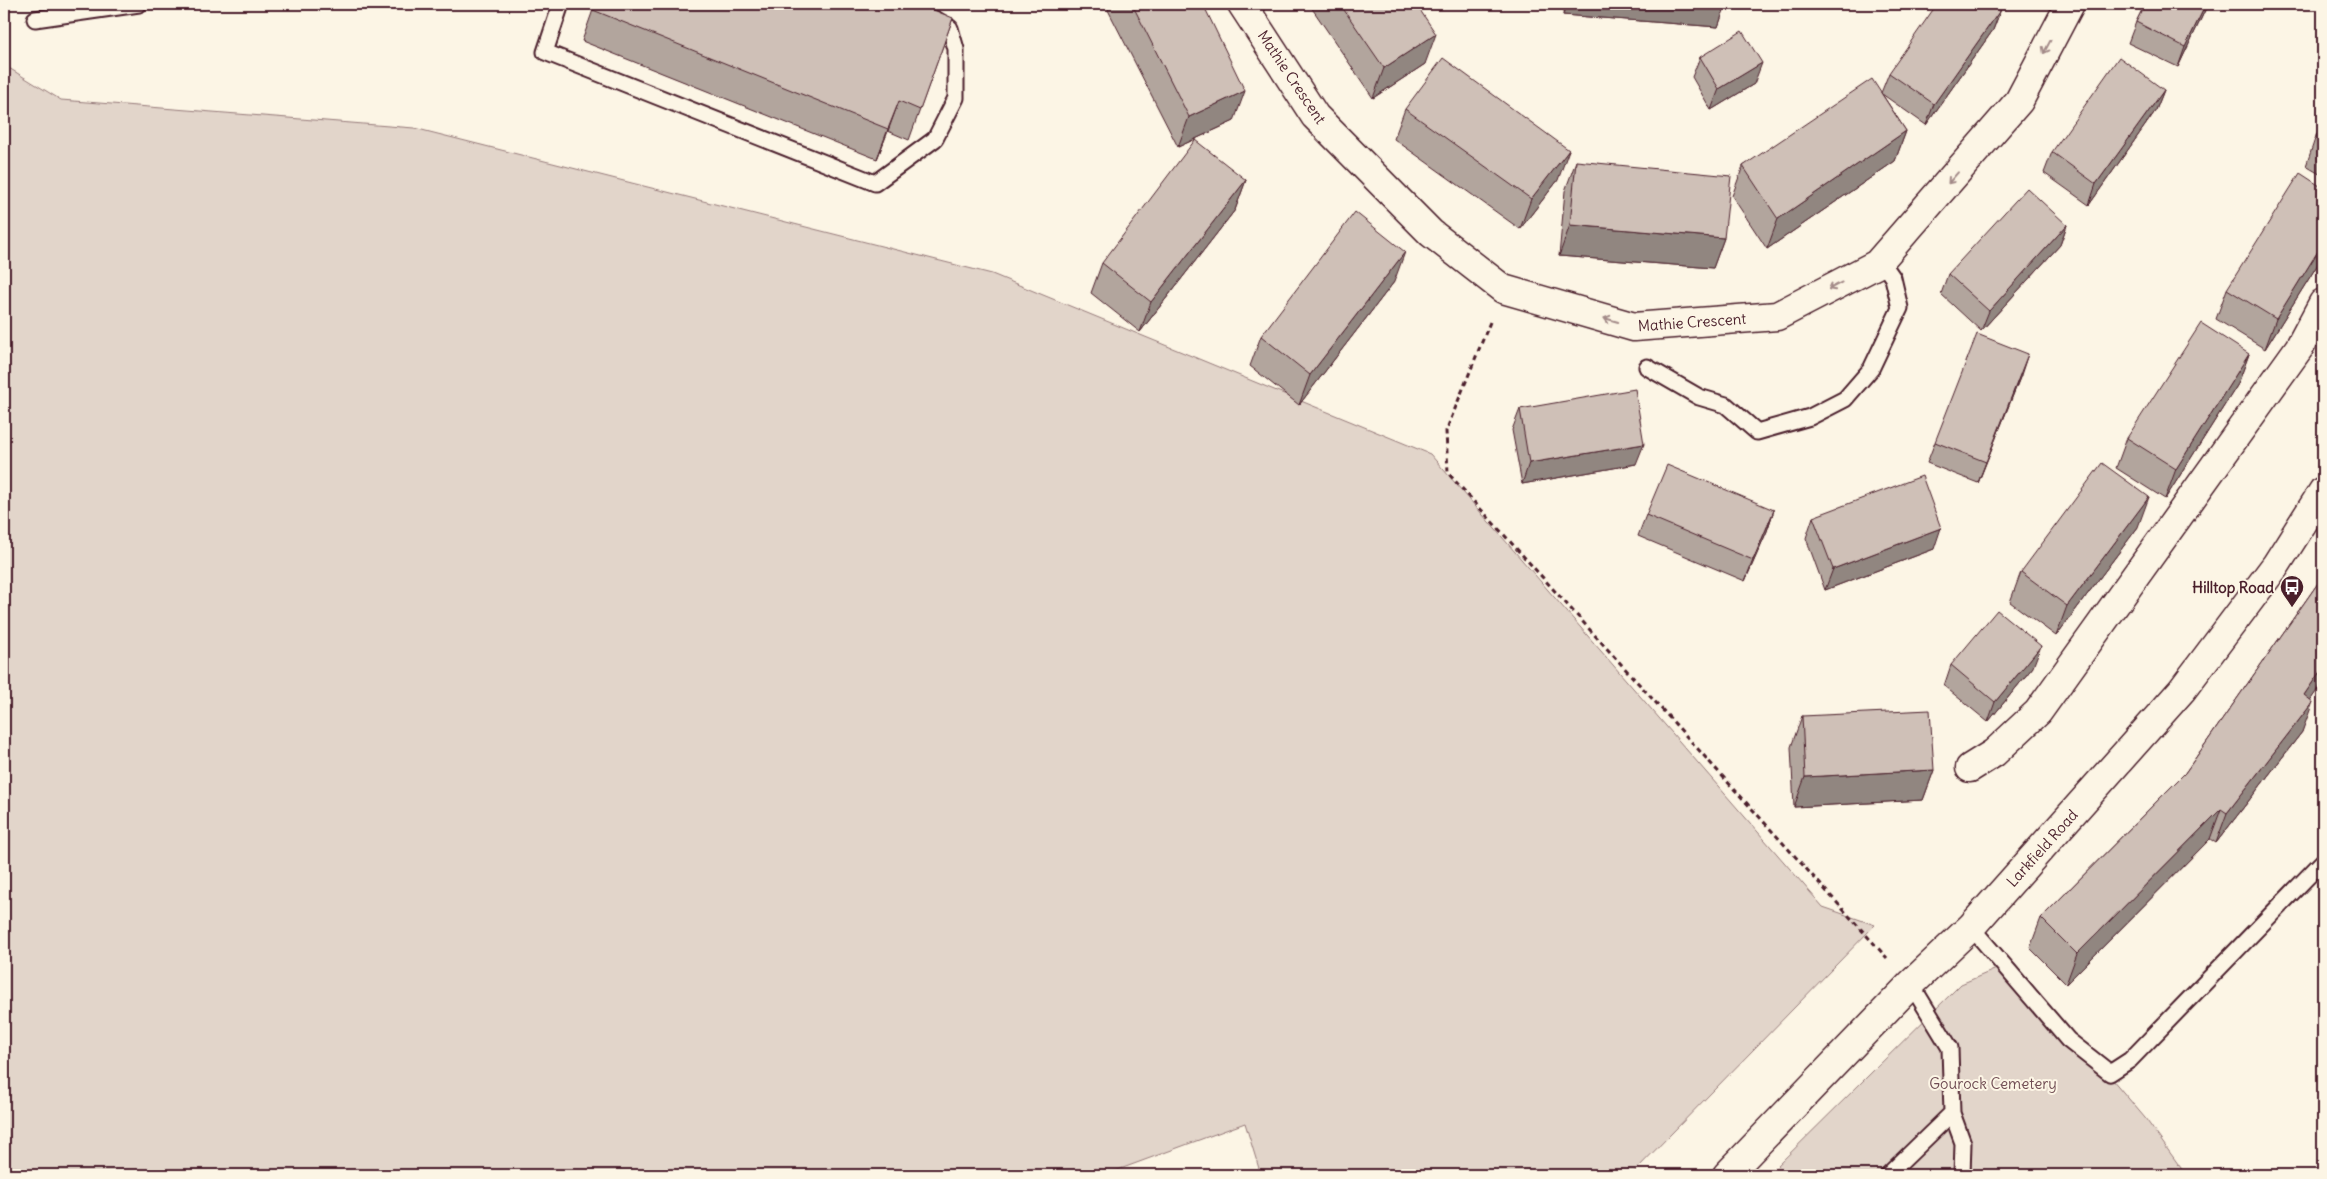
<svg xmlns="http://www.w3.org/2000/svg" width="2327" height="1179" viewBox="0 0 2327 1179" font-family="Delius,sans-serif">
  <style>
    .green { fill: #e2d5ca; stroke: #967a7a }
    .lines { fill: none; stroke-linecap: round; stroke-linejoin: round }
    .lane-casing { stroke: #4a1f2b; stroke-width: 19 }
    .street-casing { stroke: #4a1f2b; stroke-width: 31 }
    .secondary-casing { stroke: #4a1f2b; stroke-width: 31 }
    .path { stroke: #4a1f2b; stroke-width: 3; stroke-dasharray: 5 4; stroke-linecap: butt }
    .lane { stroke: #fcf5e5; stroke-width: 15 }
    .street { stroke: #fcf5e5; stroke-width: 28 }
    .secondary { stroke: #fcf5e5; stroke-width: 28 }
    .wall { fill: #b2a59d; stroke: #4a1f2b }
    .shaded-wall { fill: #918680; stroke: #4a1f2b }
    .building { fill: #cfc0b7; stroke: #4a1f2b }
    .oneway { stroke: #a38a88 }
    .labels { text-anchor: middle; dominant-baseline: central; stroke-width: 4; stroke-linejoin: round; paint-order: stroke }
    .street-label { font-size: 15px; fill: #4a1f2b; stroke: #fcf5e5 }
    .poi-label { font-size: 15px; font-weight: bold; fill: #4a1f2b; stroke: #fcf5e5; text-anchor: end }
    .park-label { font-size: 15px; fill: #704c53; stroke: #fcf5e5 }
  </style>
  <rect width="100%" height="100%" fill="#fcf5e5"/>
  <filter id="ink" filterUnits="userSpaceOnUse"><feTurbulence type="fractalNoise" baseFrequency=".02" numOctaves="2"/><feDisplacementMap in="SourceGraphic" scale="10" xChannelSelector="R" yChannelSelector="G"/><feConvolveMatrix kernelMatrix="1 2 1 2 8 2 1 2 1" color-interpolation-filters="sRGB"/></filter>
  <g filter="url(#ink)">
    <path class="green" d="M4,65L61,100L414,128L992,274L1430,454L1823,907L1875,925L1631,1175H1261L1245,1123L1104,1175H4Z
      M2013,962L2145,1118L2186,1175H1768L1961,984Z"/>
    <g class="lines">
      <g class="lane-casing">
        <path id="lane" d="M561,4L545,52L875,183L935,139L956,98V49L950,28L910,4
          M35,19L139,4
          M1647,367L1699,397L1726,405L1757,432L1810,417L1845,399L1871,369L1900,308L1893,278L1886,268L1877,264
          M1971,927L2068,1040L2110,1073L2130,1060L2323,861
          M1911,984L1950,1048L1952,1113L1963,1143L1962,1175
          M1888,1175L1952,1113"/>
      </g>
      <g class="street-casing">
        <path id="street" d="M1242,4L1315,116L1431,233L1503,289L1634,327L1777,316L1877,264L2019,101L2070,4
          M1970,768L1994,753L2038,712L2299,348L2323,303"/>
      </g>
      <g class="secondary-casing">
        <path id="secondary" d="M1727,1175L1911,984L1971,927L2182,690L2276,565L2323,491"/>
      </g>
      <path class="path" d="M1490,322L1446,431L1448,473L1887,958"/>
      <use href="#lane" class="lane"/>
      <use href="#street" class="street"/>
      <use href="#secondary" class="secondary"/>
    </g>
    <path class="wall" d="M1111,4H1203L1234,121L1178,147L1108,10Z
      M1309,4H1416L1425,64L1373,98Z
      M1564,4H1726L1718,27L1563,15Z
      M2145,4H2208L2178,67L2128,43L2136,22Z
      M2001,9L1993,30L1926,125L1882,94L1906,131L1895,161L1767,249L1732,196L1743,166L1881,93L1889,73Z
      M593,10L953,18L909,140L888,131L877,159L582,41Z
      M1700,57L1754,84L1711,110L1692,77Z
      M2164,90L2156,110L2089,205L2044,173L2052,152Z
      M1405,109L1558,180L1520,229L1394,139Z
      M2323,124V176L2306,166L2316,136Z
      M1576,161L1724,238L1713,268L1559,256L1565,191Z
      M1246,180L1235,210L1140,332L1091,293L1102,263Z
      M2323,188V256L2265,349L2216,319L2227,289Z
      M2067,225L2060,245L1981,331L1941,294L1948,274Z
      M1394,282L1299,405L1250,366L1261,336Z
      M2249,354L2238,384L2165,499L2116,468L2127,438Z
      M2021,375L1978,483L1927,463L1935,442Z
      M1520,409L1636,464L1522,484L1512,430Z
      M1774,510L1767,531L1745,581L1638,536L1646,515Z
      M1813,517L1934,549L1825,590L1806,538Z
      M2138,527L2056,636L2010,602L2021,572Z
      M2323,576V682L2310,700L2302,732L2216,843L2210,839L2066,984L2030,948L2041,918L2185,773Z
      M1951,665L2033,667L1988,722L1944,686Z
      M1802,716L1934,770L1923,800L1794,807L1791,747Z"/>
    <path class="shaded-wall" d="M1567,4H1726L1718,27L1563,15Z
      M2206,4H2208L2178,67L2185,47Z
      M2001,9L1993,30L1926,125L1934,104Z
      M1436,34L1425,64L1373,98L1384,68Z
      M1762,63L1754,84L1711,110L1719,89Z
      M2164,90L2156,110L2089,205L2096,184Z
      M1245,91L1234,121L1178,147L1189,117Z
      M899,101L888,131L877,159L888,129Z
      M1906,131L1895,161L1767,249L1778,219Z
      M1569,150L1558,180L1520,229L1531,199Z
      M1246,180L1235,210L1140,332L1151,302Z
      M1570,225L1724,238L1713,268L1559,256Z
      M2067,225L2060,245L1981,331L1989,311Z
      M2323,243V256L2265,349L2276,319Z
      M1405,252L1394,282L1299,405L1310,375Z
      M2028,354L2021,375L1978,483L1986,462Z
      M2249,354L2238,384L2165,499L2176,469Z
      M1644,444L1636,464L1522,484L1529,463Z
      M2149,497L2138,527L2056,636L2067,606Z
      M1774,510L1767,531L1745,581L1753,560Z
      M1941,528L1934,549L1825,590L1833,569Z
      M2041,646L2033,667L1988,722L1995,702Z
      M2323,667V682L2293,725L2304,695Z
      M2313,702L2302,732L2216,843L2227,813Z
      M1934,770L1923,800L1794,807L1805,777Z
      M2221,809L2210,839L2066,984L2077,954Z"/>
    <path class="building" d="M596,4H919L953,18L920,110L899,101L888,129L593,10Z
      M1132,4H1203L1245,91L1189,117Z
      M1340,4H1416L1436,34L1384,68Z
      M1937,4H1993L2001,9L1934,104L1889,73Z
      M2145,4H2206L2185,47L2136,22Z
      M1742,31L1762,63L1719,89L1700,57Z
      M2119,57L2164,90L2096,184L2052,152Z
      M1443,58L1569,150L1531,199L1405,109Z
      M1872,79L1906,131L1778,219L1743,166Z
      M2323,124V140L2316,136Z
      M1195,140L1246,180L1151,302L1102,263Z
      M1576,161L1731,176L1724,238L1570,225Z
      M2300,173L2323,188V243L2276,319L2227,289Z
      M2027,188L2067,225L1989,311L1948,274Z
      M1355,212L1405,252L1310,375L1261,336Z
      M2201,323L2249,354L2176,469L2127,438Z
      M1977,334L2028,354L1986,462L1935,442Z
      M1635,389L1644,444L1529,463L1520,409Z
      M2102,463L2149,497L2067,606L2021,572Z
      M1667,465L1774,510L1753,560L1646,515Z
      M1922,476L1941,528L1833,569L1813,517Z
      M2323,576V667L2304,695L2313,702L2227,813L2221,809L2077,954L2041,918L2185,773Z
      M1997,610L2041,646L1995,702L1951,665Z
      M1930,710L1934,770L1805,777L1802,716Z"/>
    <defs><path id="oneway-shaft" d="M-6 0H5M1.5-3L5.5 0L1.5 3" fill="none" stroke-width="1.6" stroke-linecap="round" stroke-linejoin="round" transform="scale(1.25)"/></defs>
    <g class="oneway">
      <use href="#oneway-shaft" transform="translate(2047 47) rotate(118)"/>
      <use href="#oneway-shaft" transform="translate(1953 178) rotate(131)"/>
      <use href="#oneway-shaft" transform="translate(1835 286) rotate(152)"/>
      <use href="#oneway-shaft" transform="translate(1611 320) rotate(-164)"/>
    </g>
  </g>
  <defs>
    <g id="bus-pin" transform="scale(1.25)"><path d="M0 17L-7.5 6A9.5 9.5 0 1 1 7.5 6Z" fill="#4a1f2b" stroke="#fcf5e5"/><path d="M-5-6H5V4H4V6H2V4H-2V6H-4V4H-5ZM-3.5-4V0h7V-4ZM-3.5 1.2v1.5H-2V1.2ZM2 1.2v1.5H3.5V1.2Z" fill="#fff"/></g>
  </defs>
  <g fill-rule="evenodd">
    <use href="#bus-pin" x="2292" y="587"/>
  </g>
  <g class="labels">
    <g class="street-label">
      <text transform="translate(1292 77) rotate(56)">Mathie Crescent</text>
      <text transform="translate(1692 322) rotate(-4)">Mathie Crescent</text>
      <text transform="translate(2042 848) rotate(-48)">Larkfield Road</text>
    </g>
    <g class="poi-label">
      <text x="2274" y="587">Hilltop Road</text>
    </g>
    <g class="park-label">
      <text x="1993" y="1083">Gourock Cemetery</text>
    </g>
  </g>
  <rect width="2327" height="1179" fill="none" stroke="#fcf5e5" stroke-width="20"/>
  <rect x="10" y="10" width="2307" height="1159" fill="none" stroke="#4a1f2b" stroke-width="2" filter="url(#ink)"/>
</svg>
